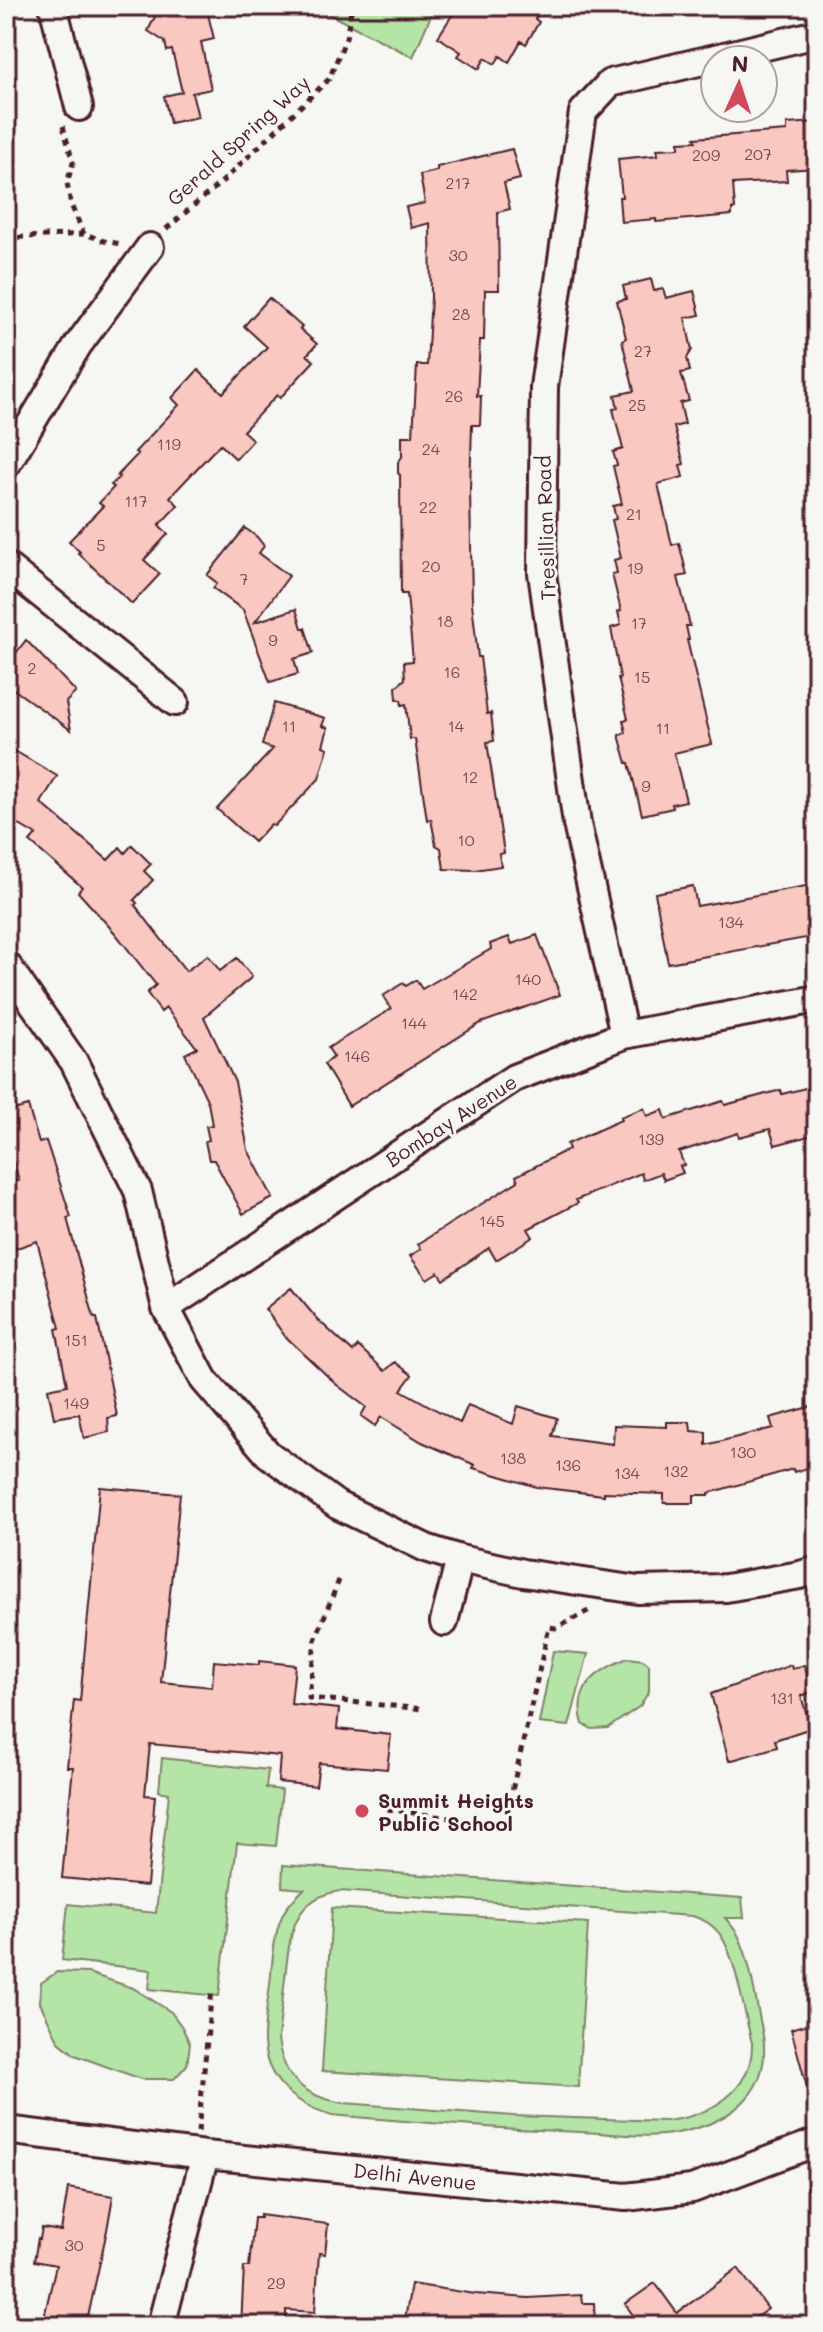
<svg xmlns="http://www.w3.org/2000/svg" width="823" height="2332" viewBox="0 0 823 2332" font-family="Mali,sans-serif">
  <style>
    .green { fill: #b4e5a6; stroke: #7f8268; stroke-width: 2; fill-rule: evenodd }
    .building { fill: #f9c9c1; stroke: #4a1f2b; stroke-width: 2 }
    .lines { fill: none; stroke-linecap: round; stroke-linejoin: round }
    .minor-casing { stroke: #4a1f2b; stroke-width: 32 }
    .path { stroke: #4a1f2b; stroke-width: 5; stroke-dasharray: 6 6; stroke-linecap: butt }
    .minor { stroke: #f6f6f2; stroke-width: 26 }
    .poi-dot { fill: #d1495b; stroke: #f6f6f2; stroke-width: 3 }
    .labels { text-anchor: middle; dominant-baseline: central; stroke-width: 6; stroke-linejoin: round; paint-order: stroke }
    .number-label { font-size: 16px; fill: #764a50 }
    .street-label { font-size: 20px; fill: #4a1f2b; stroke: #f6f6f2 }
    .poi-label { font-size: 20px; font-weight: bold; fill: #4a1f2b; stroke: #f6f6f2; text-anchor: start }
  </style>
  <rect width="100%" height="100%" fill="#f6f6f2"/>
  <filter id="ink" filterUnits="userSpaceOnUse"><feTurbulence type="fractalNoise" baseFrequency=".0125" numOctaves="2"/><feDisplacementMap in="SourceGraphic" scale="16" xChannelSelector="R" yChannelSelector="G"/><feConvolveMatrix kernelMatrix="1 2 1 2 8 2 1 2 1" color-interpolation-filters="sRGB"/></filter>
  <g filter="url(#ink)">
    <path class="green" d="M313,6H435L413,57Z
      M553,1651L588,1654L569,1726L539,1723Z
      M628,1658L643,1660L649,1665V1691L640,1706L608,1728L592,1729L583,1724C572,1688 597,1670 628,1658Z
      M162,1758L268,1770L266,1788L282,1790L276,1846L237,1843L219,1996L149,1989L151,1970L62,1960L68,1904L156,1913L169,1793L159,1791Z
      M283,1865L742,1898L744,1918H725C730,1924 736,1930 739,1937C751,1962 755,1998 761,2025C776,2088 735,2122 677,2133C646,2139 611,2133 580,2132C497,2129 415,2122 332,2115C296,2105 264,2080 264,2039C264,2020 268,2002 270,1984C273,1960 273,1933 284,1912C289,1903 297,1896 304,1889L282,1887ZM340,1891L692,1916C703,1919 712,1924 719,1933C735,1952 745,2017 752,2043C753,2092 709,2116 666,2121L513,2116L344,2103C305,2097 283,2079 278,2039C280,2019 283,1998 285,1977C290,1937 291,1898 340,1891Z
      M332,1908L588,1923L578,2087L322,2071Z
      M57,1972L88,1973L133,1988L171,2012L182,2027L190,2044L187,2065L174,2079H141L75,2055L59,2042L40,2003L41,1983Z"/>
    <path class="building" d="M160,6H206L214,39L201,42L211,89L192,93L198,117L170,123L164,96L182,92L172,50L167,51L165,42L148,31Z
      M458,6H543L535,19L539,22L526,44L521,41L509,62L500,56L495,64L485,58L479,69L458,56L461,52L438,37Z
      M817,122V168L786,170L787,181L733,184L735,209H732V215L656,222V219L621,222L619,197H622L618,159L658,155L657,149L679,148V142L696,141L695,138L787,131V124Z
      M512,149L520,179L504,183L510,209L498,212L499,290H485L484,340H480L477,396H481L480,425H472L470,489L472,603L478,657H480L487,714L491,713L494,741L487,742L504,853L499,854L501,866L475,870L444,869L441,848L436,845L431,819L427,820L415,739H410L406,704L402,705L401,700L397,699L396,687L405,679L404,662L413,661L407,594H401L400,475L398,473V462L402,457V436H413L417,365H427L431,297L430,223L411,228L406,207L425,203L420,175L437,171V167Z
      M651,279L654,291L663,289L666,298L694,291L700,315L685,318L692,350L687,358L690,371L681,373L689,401L680,403L685,424L674,427L684,464L680,465L683,477L658,484L672,545L679,543L687,575L678,577L690,626H686L689,640H687L712,744L674,753L686,801L672,804L673,808L642,815L629,763H627L619,735L626,733L623,720L628,719L618,678H620L611,628L621,625L618,612L621,611L612,574L617,573L614,560L621,558L612,520L616,519L613,506L622,504L613,466L617,465L613,452L623,449L613,409L618,408L615,395L634,391L622,340L626,338L617,301L626,299L623,286Z
      M269,298L302,327L300,329L317,344L307,355L314,361L280,398L277,395L243,431L253,440L236,459L220,444L170,497L178,505L159,525L168,534L144,560L160,574L132,604L78,553L80,552L69,541L103,506L99,503L114,487L111,485L119,477L117,476L138,454L135,452L179,405L172,398L198,370L223,393L267,347L244,326Z
      M245,528L257,537L264,546L259,553L289,576L255,622L296,609L302,628H305L313,653L294,659L298,674L270,682L243,610L213,588L217,583L207,575Z
      M26,640L76,692L66,702L71,730L6,684V666Z
      M274,703L325,718L322,726L328,728L323,746L328,748L319,779L274,826L271,824L254,842L217,809L273,749L262,745Z
      M15,751L57,776L41,803L108,860L120,847L125,853L132,845L151,864L144,871L153,880L134,900L137,903L135,905L186,971L208,955L220,971L237,958L252,977L204,1017L235,1082L248,1150L273,1198L243,1214L214,1160H209L205,1141L209,1140L206,1126L212,1125L208,1102L185,1054L197,1048L166,1008L161,1012L147,993L156,985L115,933L78,892L82,887L30,842L36,835L6,817V766Z
      M817,884V936L668,963L655,893L693,886L697,906Z
      M537,935L560,995L481,1023L349,1106L324,1064L334,1057L328,1048L391,1009L383,996L403,983L406,986L416,980L422,989L491,949L490,944L509,937L512,944Z
      M817,1085V1134L775,1145L770,1129L739,1137L738,1133L679,1152L684,1165L680,1166L683,1173L664,1180L661,1173L643,1180L641,1173L576,1200L578,1203L528,1229L533,1237L496,1260L489,1248L443,1279L438,1272L427,1279L410,1256L421,1249L418,1244L518,1181L516,1176L569,1149L567,1144L621,1120L620,1117L644,1108L647,1116L663,1110L666,1119L723,1101L725,1105L781,1090L782,1094Z
      M28,1106L39,1143L46,1141L71,1217L67,1218L94,1318H97L117,1416L108,1418L109,1432L84,1438L79,1414L54,1418L48,1389L67,1385L56,1329L60,1328L37,1241L14,1249L6,1226V1184L19,1180L6,1139V1112Z
      M291,1288L317,1319L353,1352L358,1346L385,1371L395,1362L412,1375L401,1390L460,1423L468,1405L513,1424L518,1406L557,1418L552,1436L613,1444L614,1425L667,1427V1422H690L691,1431L706,1432V1445L773,1428L770,1418L817,1405V1465L794,1472L793,1469L709,1493V1495H694V1503H664V1494L604,1492V1495L537,1487L473,1468L475,1465L422,1442L381,1417L375,1426L361,1416L366,1407L337,1385L285,1336L265,1309Z
      M100,1487L180,1494L161,1682L212,1687L214,1661L259,1665V1661L295,1665L291,1704L339,1709L337,1729L391,1735L387,1769L319,1763L316,1786L278,1782L280,1756L150,1744L145,1795L155,1796L147,1886L62,1878L73,1767H67L74,1700L80,1701Z
      M791,1665L792,1669L804,1665L813,1692L801,1696L811,1728L775,1740L777,1747L729,1761L711,1694Z
      M817,2021V2097L810,2098L791,2029Z
      M68,2188L113,2196L107,2230L86,2326H42L56,2265L34,2261L38,2238L40,2239L42,2228L61,2231Z
      M260,2215L328,2224L325,2254L319,2253L315,2312L286,2310V2326H241L244,2267H249L254,2218H260Z
      M738,2268L768,2309L755,2318L762,2326H641L625,2304L655,2283L677,2313Z
      M411,2284L475,2294L528,2298L581,2295L582,2303H594L595,2326H404Z"/>
    <g class="lines">
      <g class="minor-casing">
        <path id="minor" d="M53,6L79,107
          M6,465L78,345L150,247
          M6,566L175,702
          M6,964L74,1062L138,1191L166,1308L204,1380L268,1454L337,1505L426,1548L460,1559L523,1573L638,1590L726,1588L800,1575L817,1570
          M624,1035L577,824L542,573L544,387L583,112L610,83L817,34
          M166,1308L514,1078L624,1035L817,999
          M444,1622L460,1559
          M6,2130L205,2155L626,2197L692,2189L817,2142
          M161,2326L205,2155"/>
      </g>
      <path class="path" d="M63,126L73,163L67,183L71,205L84,234
        M166,229L224,180L329,79L346,38L352,6
        M6,238L85,234L104,241L121,244
        M339,1580L315,1640L309,1698L423,1709
        M387,1809L504,1826L549,1627L556,1628L590,1610
        M198,2132L212,1989"/>
      <use href="#minor" class="minor"/>
    </g>
  </g>
  <circle class="poi-dot" cx="362" cy="1811" r="8"/>
  <g class="labels">
    <g class="number-label">
      <text x="758" y="153">207</text>
      <text x="706" y="154">209</text>
      <text x="458" y="182">217</text>
      <text x="458" y="254">30</text>
      <text x="461" y="313">28</text>
      <text x="643" y="350">27</text>
      <text x="454" y="395">26</text>
      <text x="637" y="404">25</text>
      <text x="169" y="443">119</text>
      <text x="431" y="448">24</text>
      <text x="136" y="500">117</text>
      <text x="428" y="506">22</text>
      <text x="634" y="513">21</text>
      <text x="101" y="544">5</text>
      <text x="431" y="565">20</text>
      <text x="635" y="567">19</text>
      <text x="244" y="578">7</text>
      <text x="445" y="620">18</text>
      <text x="639" y="622">17</text>
      <text x="273" y="639">9</text>
      <text x="32" y="667">2</text>
      <text x="452" y="671">16</text>
      <text x="642" y="676">15</text>
      <text x="289" y="725">11</text>
      <text x="456" y="725">14</text>
      <text x="663" y="727">11</text>
      <text x="470" y="776">12</text>
      <text x="646" y="785">9</text>
      <text x="466" y="839">10</text>
      <text x="731" y="921">134</text>
      <text x="528" y="978">140</text>
      <text x="465" y="993">142</text>
      <text x="414" y="1022">144</text>
      <text x="357" y="1055">146</text>
      <text x="651" y="1138">139</text>
      <text x="492" y="1220">145</text>
      <text x="76" y="1339">151</text>
      <text x="76" y="1402">149</text>
      <text x="743" y="1451">130</text>
      <text x="513" y="1457">138</text>
      <text x="568" y="1464">136</text>
      <text x="676" y="1470">132</text>
      <text x="627" y="1472">134</text>
      <text x="782" y="1697">131</text>
      <text x="74" y="2244">30</text>
      <text x="276" y="2282">29</text>
    </g>
    <g class="street-label">
      <text transform="translate(238 140) rotate(-42)">Gerald Spring Way</text>
      <text transform="translate(545 528) rotate(-92)">Tresillian Road</text>
      <text transform="translate(451 1120) rotate(-33)">Bombay Avenue</text>
      <text transform="translate(415 2176) rotate(6)">Delhi Avenue</text>
    </g>
    <g class="poi-label">
      <text x="378" y="1800">Summit Heights<tspan x="378" dy="23">Public School</tspan></text>
    </g>
  </g>
  <rect width="823" height="2332" fill="none" stroke="#f6f6f2" stroke-width="32"/>
  <rect x="16" y="16" width="791" height="2300" fill="none" stroke="#4a1f2b" stroke-width="3" filter="url(#ink)"/>
  <g transform="translate(739 84) rotate(3)"><circle r="38" fill="#f6f6f2" stroke="#b1a0a2" stroke-width="2"/>
  <path d="M0-6L14 30L0 20L-14 30Z" fill="#d1495b"/>
  <text y="-12" font-size="22" font-weight="bold" text-anchor="middle" fill="#4a1f2b">N</text>
  </g>
</svg>
